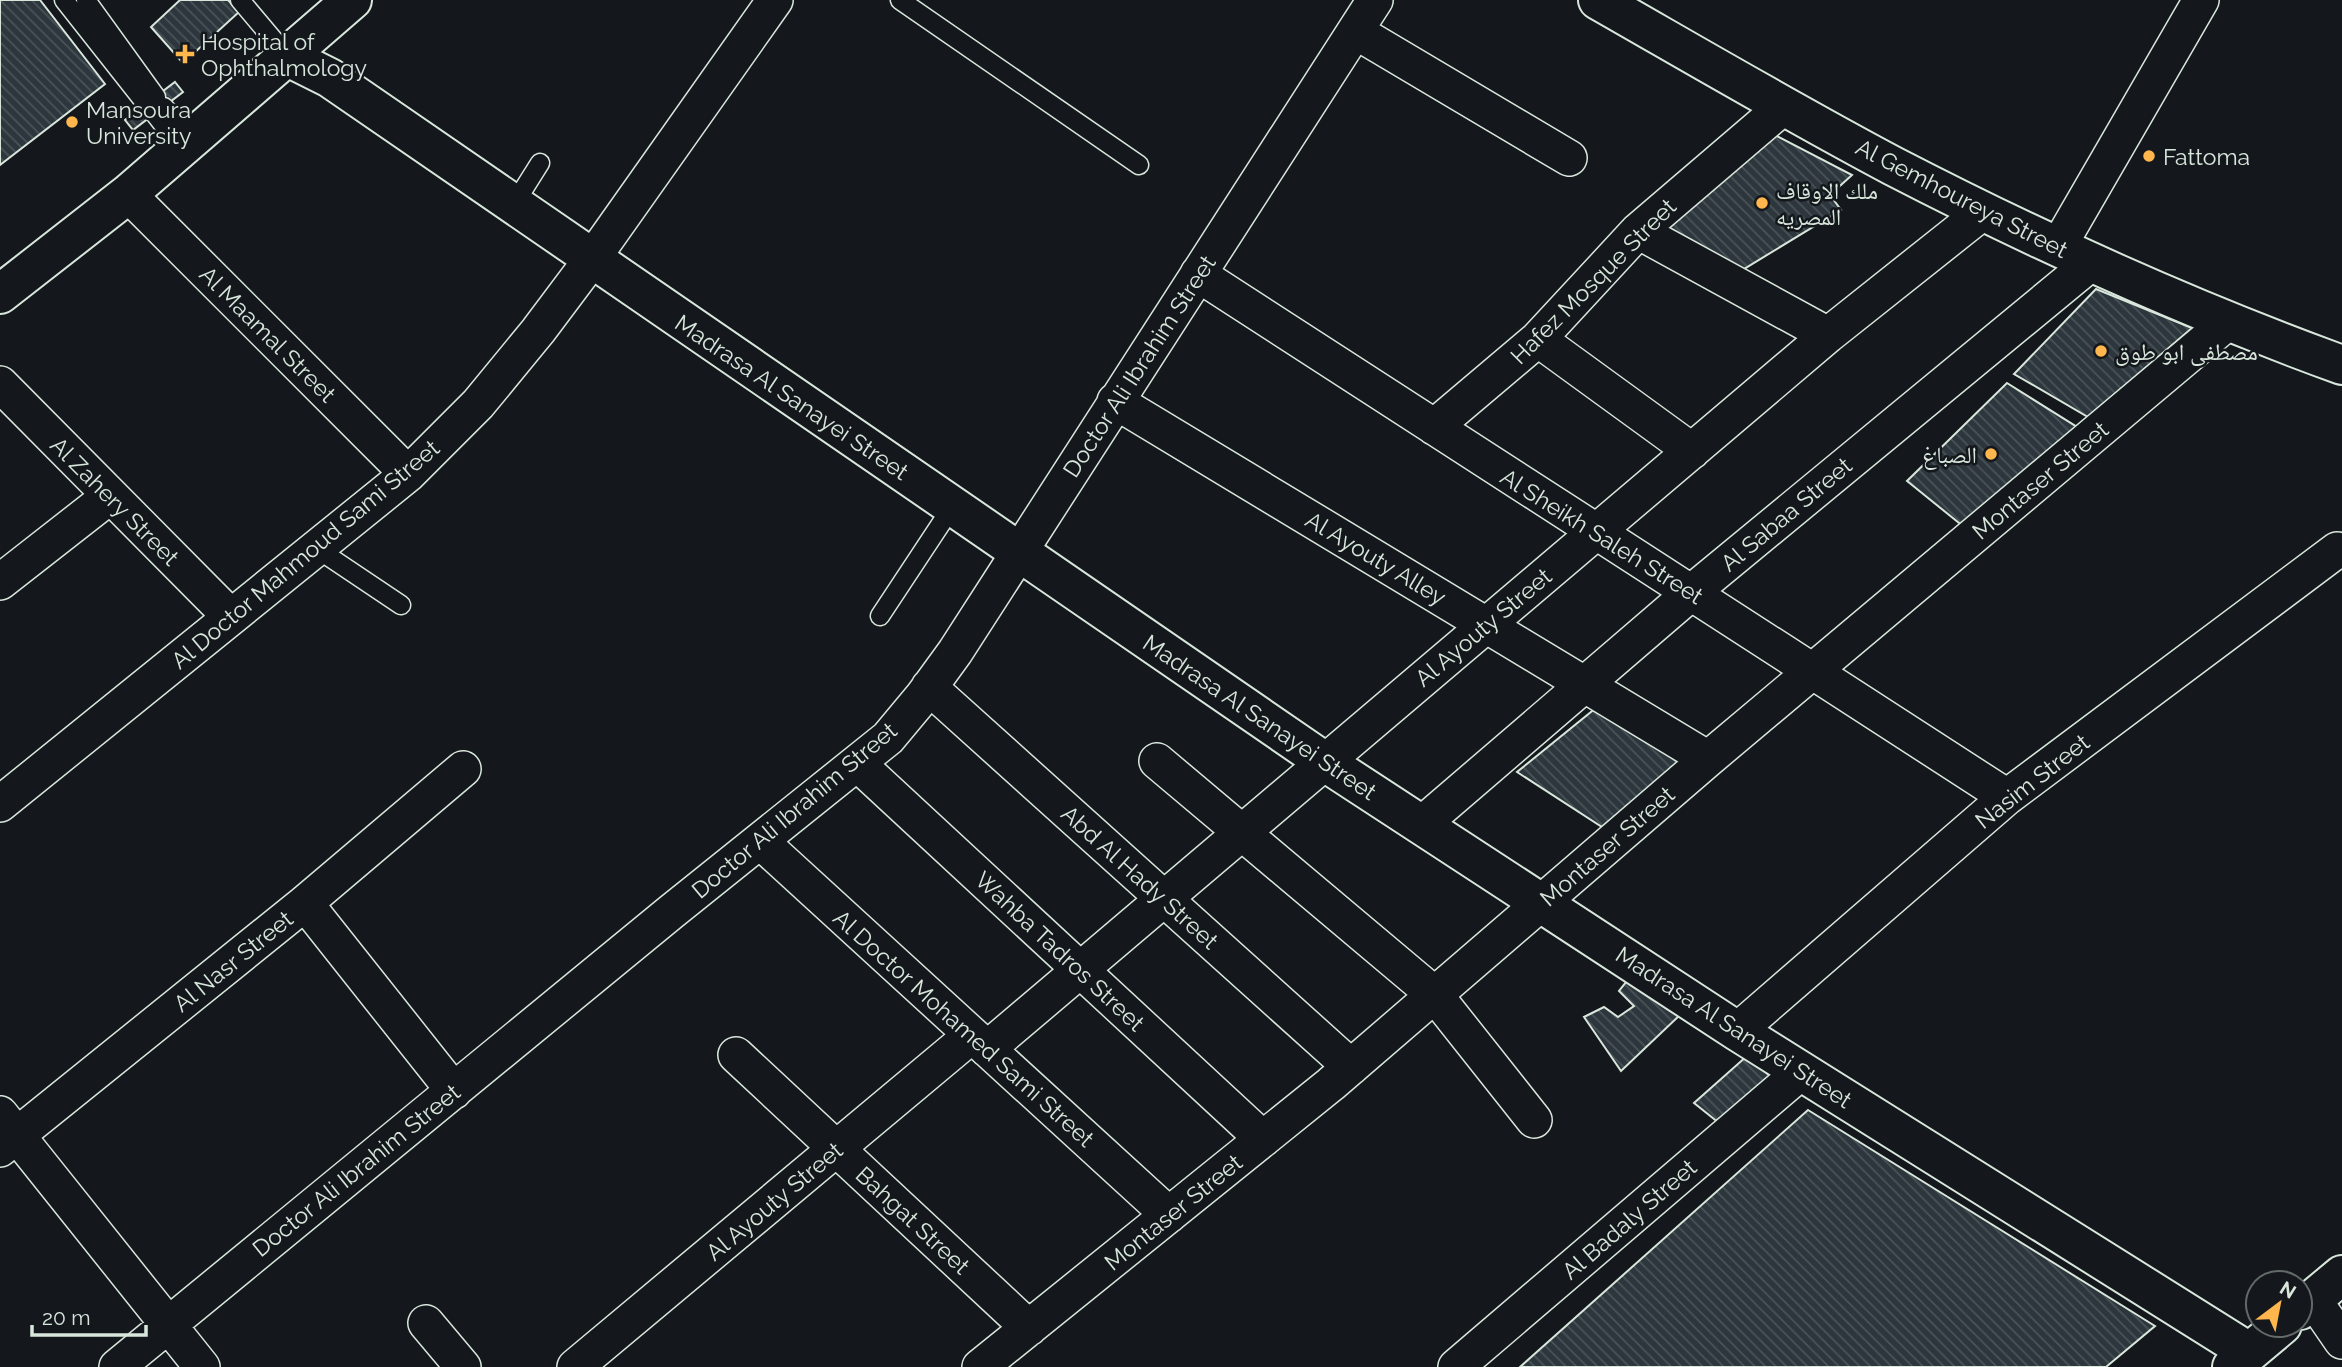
<svg xmlns="http://www.w3.org/2000/svg" width="2342" height="1367" viewBox="0 0 2342 1367" font-family="Raleway,'Noto Naskh Arabic',sans-serif">
  <style>
    .building { fill: url(#building-back-hatch); stroke: #d8e6dc; stroke-width: 2 }
    .lines { fill: none; stroke-linecap: round; stroke-linejoin: round }
    .lane-casing { stroke: #d8e6dc; stroke-width: 21 }
    .street-casing { stroke: #d8e6dc; stroke-width: 38 }
    .secondary-casing { stroke: #d8e6dc; stroke-width: 42 }
    .primary-casing { stroke: #d8e6dc; stroke-width: 42 }
    .lane { stroke: #14181c; stroke-width: 18 }
    .street { stroke: #14181c; stroke-width: 35 }
    .secondary { stroke: #14181c; stroke-width: 38 }
    .primary { stroke: #14181c; stroke-width: 38 }
    .poi-dot { fill: #ffb74d; stroke: #14181c; stroke-width: 2.5 }
    .labels { text-anchor: middle; dominant-baseline: central; stroke-width: 5; stroke-linejoin: round; paint-order: stroke }
    .poi-label { font-size: 23px; fill: #d8e6dc; stroke: #14181c; text-anchor: start }
    .street-label { font-size: 23px; fill: #d8e6dc; stroke: #14181c }
  </style>
  <defs>
    <pattern id="building-back-hatch" width="6" height="6" patternUnits="userSpaceOnUse" patternTransform="scale(1.75)"><rect width="6" height="6" fill="#2c363c"/><path d="M-1 5l2 2M0 0l6 6M5-1l2 2" fill="none" stroke="#4a5358"/></pattern>
  </defs>
  <rect width="100%" height="100%" fill="#14181c"/>
  <path class="building" d="M0,0H40L105,84L0,165Z
    M180,0H228L239,12L183,63L151,27Z
    M175,82L183,92L133,130L125,120Z
    M1773,134L1852,175L1830,195L1841,210L1739,272L1661,227Z
    M2096,289L2192,328L2088,417L2014,374Z
    M2007,383L2077,427L1964,527L1907,481Z
    M1602,703L1683,758L1602,827L1517,772Z
    M1631,976L1681,1014L1621,1071L1584,1017L1604,1007L1618,1017L1634,1006L1619,991Z
    M1748,1055L1772,1078L1719,1123L1694,1103Z
    M1808,1110L2155,1326L2106,1367H1520Z"/>
  <g class="lines">
    <g class="lane-casing">
      <path id="lane" d="M64,0L146,104
        M86,0L156,97
        M240,0L288,57
        M900,0L1139,165
        M164,107L192,139
        M155,114L182,149
        M513,206L540,163
        M316,548L401,605
        M880,616L952,507"/>
    </g>
    <g class="street-casing">
      <path id="street" d="M1355,31L1569,158
        M128,194L408,474
        M1638,231L1828,335
        M2058,247L2201,0
        M1198,274L2007,797
        M1538,339L1692,451
        M0,384L231,617
        M1115,401L1708,759
        M1434,427L1538,339L1638,231L1784,106
        M0,582L110,496
        M929,687L1351,1067
        M1157,761L1435,995L1534,1120
        M857,763L1263,1139
        M0,804L408,474L478,404L538,331L592,259L775,0
        M1421,825L1692,592L2092,262
        M760,841L1169,1215
        M305,903L454,1091
        M1737,1031L2007,797L2337,550L2342,551
        M987,1049L1828,335L1984,211
        M736,1055L1029,1328
        M0,1114L202,1367
        M0,1149L305,903L463,769
        M2313,1299L2342,1341
        M426,1323L463,1367
        M117,1367L671,912L888,738L923,696L955,652L1375,0
        M575,1367L972,1035
        M980,1367L1331,1084L1708,759L2229,321
        M1456,1367L1802,1071"/>
    </g>
    <g class="secondary-casing">
      <path id="secondary" d="M288,57L330,78L1325,762L1737,1031L2249,1352
        M0,294L128,194L352,0
        M2300,1310L2342,1275
        M2232,1367L2282,1325"/>
    </g>
    <g class="primary-casing">
      <path id="primary" d="M1598,0C1696,56 1793,113 1893,166C2038,241 2188,309 2342,365"/>
    </g>
    <use href="#lane" class="lane"/>
    <use href="#street" class="street"/>
    <use href="#secondary" class="secondary"/>
    <use href="#primary" class="primary"/>
  </g>
  <g class="poi-dot">
    <path d="M181.5 43.5h7v7h7v7h-7v7h-7v-7h-7v-7h7z"/>
    <circle cx="72" cy="122" r="7"/>
    <circle cx="2149" cy="156" r="7"/>
    <circle cx="1762" cy="203" r="7"/>
    <circle cx="2101" cy="351" r="7"/>
    <circle cx="1991" cy="454" r="7"/>
  </g>
  <g class="labels">
    <g class="poi-label">
      <text x="201" y="41">Hospital of<tspan x="201" dy="26">Ophthalmology</tspan></text>
      <text x="86" y="109">Mansoura<tspan x="86" dy="26">University</tspan></text>
      <text x="2163" y="156">Fattoma</text>
      <text x="1776" y="190">ملك الاوقاف<tspan x="1776" dy="26">المصريه</tspan></text>
      <text x="2115" y="351">مصطفى ابو طوق</text>
      <text x="1977" y="454" text-anchor="end">الصباغ</text>
    </g>
    <g class="street-label">
      <text transform="translate(1962 198) rotate(27)">Al Gemhoureya Street</text>
      <text transform="translate(1593 281) rotate(-45)">Hafez Mosque Street</text>
      <text transform="translate(268 334) rotate(45)">Al Maamal Street</text>
      <text transform="translate(1139 366) rotate(-57)">Doctor Ali Ibrahim Street</text>
      <text transform="translate(792 397) rotate(34)">Madrasa Al Sanayei Street</text>
      <text transform="translate(2040 480) rotate(-40)">Montaser Street</text>
      <text transform="translate(115 501) rotate(45)">Al Zahery Street</text>
      <text transform="translate(1786 514) rotate(-40)">Al Sabaa Street</text>
      <text transform="translate(1602 536) rotate(32)">Al Sheikh Saleh Street</text>
      <text transform="translate(305 554) rotate(-40)">Al Doctor Mahmoud Sami Street</text>
      <text transform="translate(1376 558) rotate(31)">Al Ayouty Alley</text>
      <text transform="translate(1483 627) rotate(-40)">Al Ayouty Street</text>
      <text transform="translate(1260 717) rotate(34)">Madrasa Al Sanayei Street</text>
      <text transform="translate(2032 781) rotate(-38)">Nasim Street</text>
      <text transform="translate(794 810) rotate(-40)">Doctor Ali Ibrahim Street</text>
      <text transform="translate(1607 846) rotate(-41)">Montaser Street</text>
      <text transform="translate(1140 877) rotate(42)">Abd Al Hady Street</text>
      <text transform="translate(1060 951) rotate(43)">Wahba Tadros Street</text>
      <text transform="translate(233 961) rotate(-39)">Al Nasr Street</text>
      <text transform="translate(1734 1027) rotate(33)">Madrasa Al Sanayei Street</text>
      <text transform="translate(964 1028) rotate(42)">Al Doctor Mohamed Sami Street</text>
      <text transform="translate(356 1170) rotate(-39)">Doctor Ali Ibrahim Street</text>
      <text transform="translate(774 1201) rotate(-40)">Al Ayouty Street</text>
      <text transform="translate(1173 1212) rotate(-39)">Montaser Street</text>
      <text transform="translate(1629 1219) rotate(-41)">Al Badaly Street</text>
      <text transform="translate(913 1220) rotate(43)">Bahgat Street</text>
    </g>
  </g>
  <g transform="translate(2279 1304) rotate(32)"><circle r="33" fill="#14181c" stroke="#626a69" stroke-width="2"/>
  <path d="M0-5L12 26L0 18L-12 26Z" fill="#ffb74d"/>
  <text y="-10" font-size="19" font-weight="bold" text-anchor="middle" fill="#d8e6dc">N</text>
  </g>
  <path d="M32 1325v10h114v-10" fill="none" stroke="#d8e6dc" stroke-width="3.5"/>
  <text x="42" y="1325" font-size="21" fill="#d8e6dc" stroke="#14181c" stroke-width="5" paint-order="stroke">20 m</text>
</svg>
